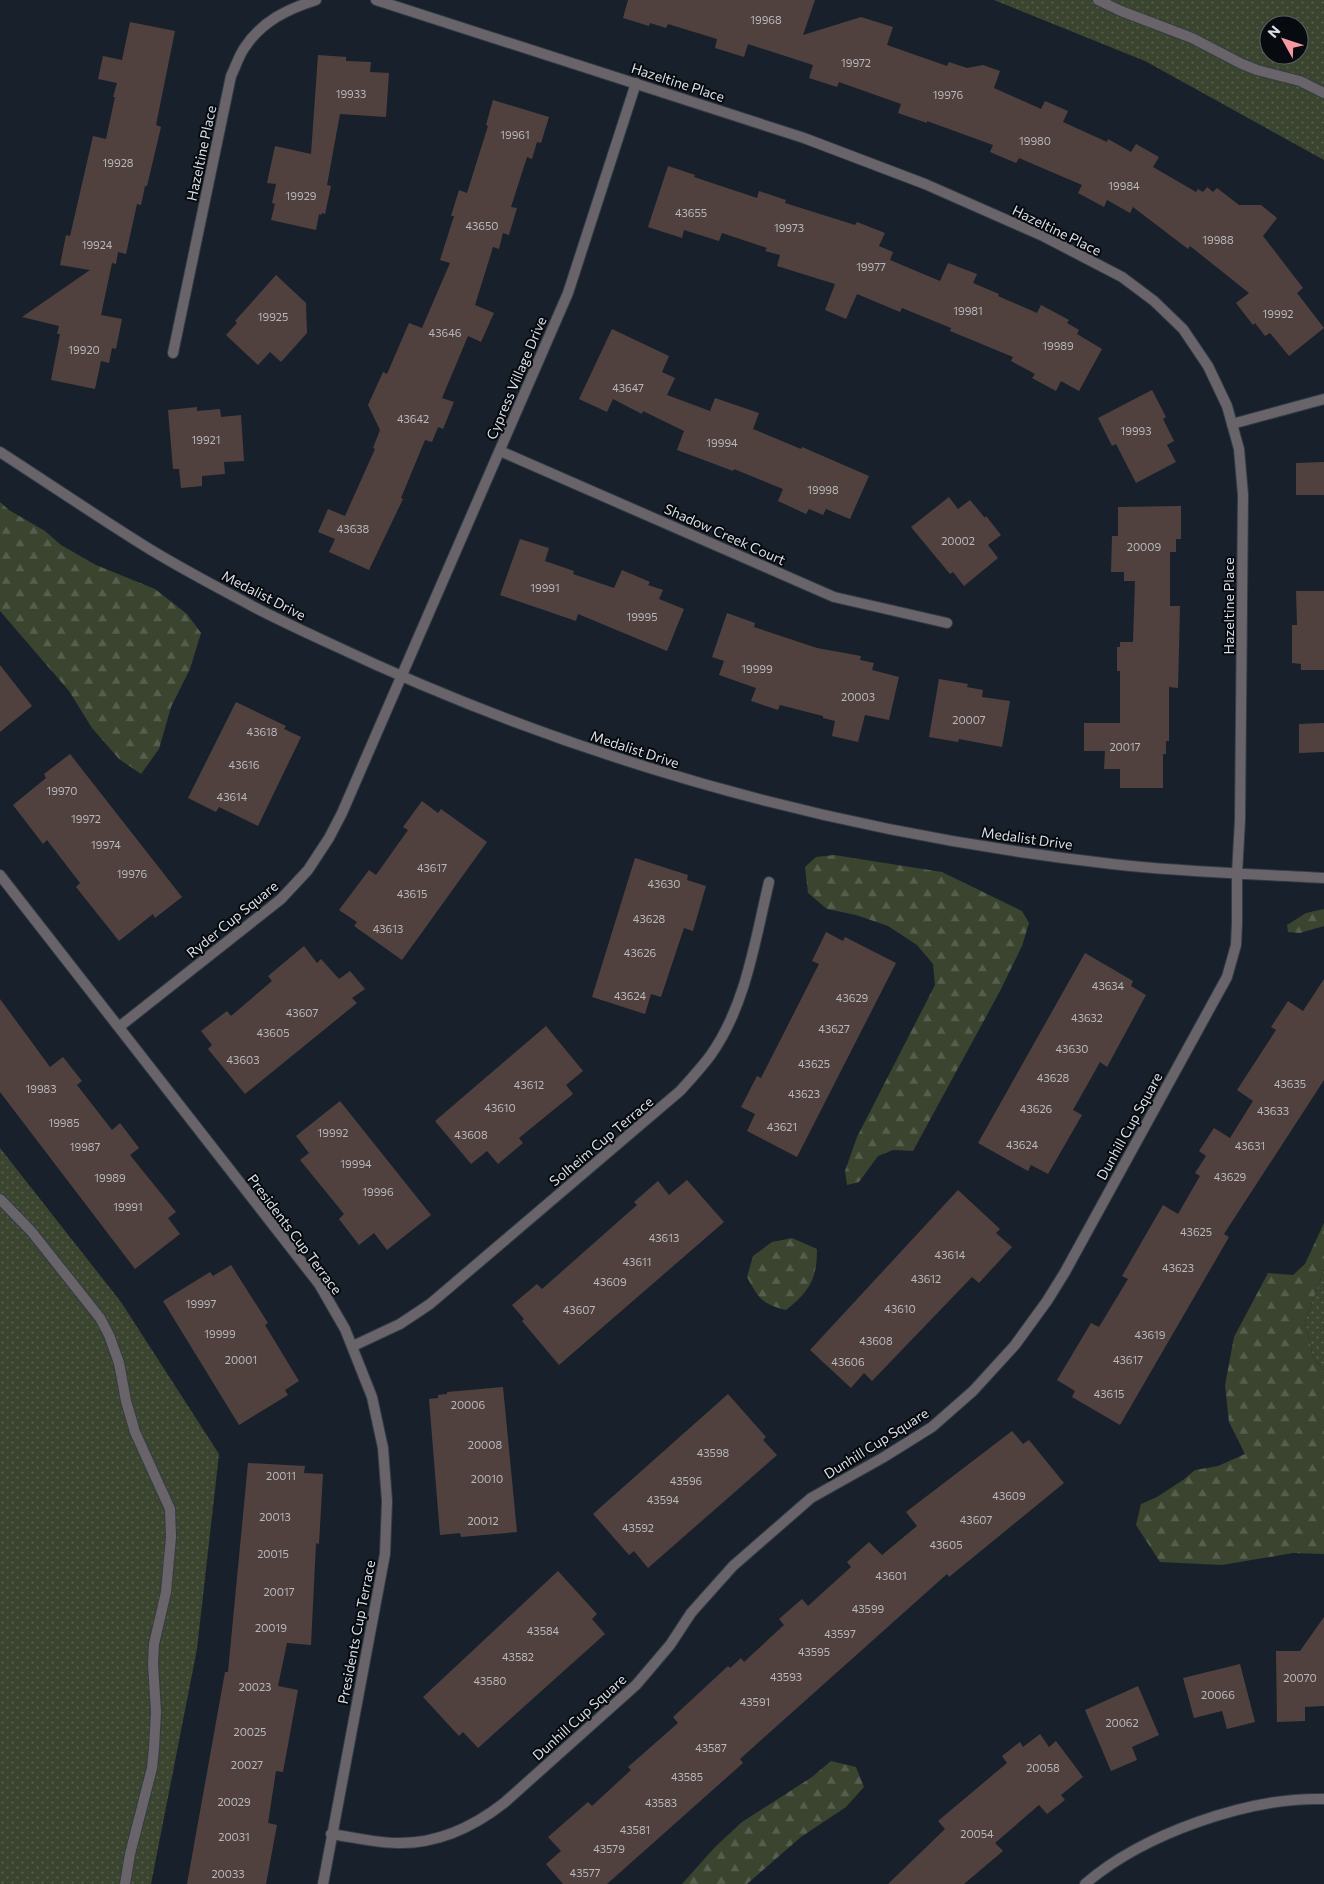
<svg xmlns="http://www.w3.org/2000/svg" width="1324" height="1884" viewBox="0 0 1324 1884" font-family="Commissioner,sans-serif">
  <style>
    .green { fill: url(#green-dots); fill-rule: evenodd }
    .forest { fill: url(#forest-firs) }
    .building { fill: #51413e }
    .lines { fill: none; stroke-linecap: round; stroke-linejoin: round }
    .lane-casing { stroke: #333c45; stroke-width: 12 }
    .street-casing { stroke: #333c45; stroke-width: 12 }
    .lane { stroke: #68646a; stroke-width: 10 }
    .street { stroke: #68646a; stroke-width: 10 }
    .labels { text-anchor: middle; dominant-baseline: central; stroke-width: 4; stroke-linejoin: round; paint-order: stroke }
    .number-label { font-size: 11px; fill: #b7b8bc }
    .street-label { font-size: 14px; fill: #d9dfe6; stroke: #070a0e }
  </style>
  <defs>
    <pattern id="green-dots" width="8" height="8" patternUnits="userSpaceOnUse" patternTransform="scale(1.25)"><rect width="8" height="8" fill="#3a442f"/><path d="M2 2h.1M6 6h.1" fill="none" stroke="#565f4d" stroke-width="1.8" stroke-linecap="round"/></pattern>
    <pattern id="forest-firs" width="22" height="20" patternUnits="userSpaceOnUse" patternTransform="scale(1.25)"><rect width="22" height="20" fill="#3a442f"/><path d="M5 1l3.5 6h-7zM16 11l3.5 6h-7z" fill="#565f4d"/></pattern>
  </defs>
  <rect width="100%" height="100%" fill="#18212b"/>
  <path class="green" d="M994,0H1324V160L1145,61ZM1269,25H1299V55H1269Z
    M0,1148L121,1302L219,1454L197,1649L151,1884H0Z
    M1324,1269V1370L1313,1357L1305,1322Z"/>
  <path class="forest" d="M0,502L9,510L45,531L61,545L96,565L155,589L187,614L201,633L190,669L171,707L159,749L141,774L119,759L92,728L69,691L0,611Z
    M834,855L942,872L1022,911L1029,923L1022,946L1000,991L913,1151L893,1150L878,1156L859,1182L847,1185L845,1171L857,1137L935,985L933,964L917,945L888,926L856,915L827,909L808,893L805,867L816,857Z
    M1324,909V926L1300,933L1288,932L1287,925L1306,913Z
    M1324,1223V1269L1305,1322L1313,1357L1324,1370V1554L1293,1553L1222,1565L1160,1562L1136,1525L1141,1504L1157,1497L1183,1480L1195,1470L1218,1466L1245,1454L1229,1422L1225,1385L1234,1337L1268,1273L1293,1275L1305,1264Z
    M792,1238L817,1249C817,1279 810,1291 786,1310C762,1304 759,1299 747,1277L753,1256L772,1242Z
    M831,1761L856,1767L864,1787L846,1807L801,1837L747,1884H682L715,1847L742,1822L812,1777Z"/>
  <path class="building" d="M628,0H815L803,35L861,17L893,27L887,45L947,66L949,62L967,68L983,65L1000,71L994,88L1041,109L1045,101L1068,111L1063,122L1107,142L1108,139L1131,152L1136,144L1159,157L1153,167L1196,192L1198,189L1203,192L1207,187L1213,192L1217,188L1239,205H1261L1277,218L1263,236L1303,288L1297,293L1324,328L1289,356L1270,333L1265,336L1255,323L1253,325L1236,303L1249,293L1190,246L1188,249L1133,207L1130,213L1107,200L1104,207L1078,193L1082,185L1019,158L1016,163L990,152L993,145L927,121V123L898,113L901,104L839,82L837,87L809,78L813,65L748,44L744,57L715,48L717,39L668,24L666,28L650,23L649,26L623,18Z
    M130,22L175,31L156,125L161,127L147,186H145L141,205L137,204L126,254L118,252L116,264L112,263L101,315L122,319L116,349L112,348L109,363L101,361L95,389L51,380L60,334H57L59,326L22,317L90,270L60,265L66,235L70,236L93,136L106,139L115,97H113L117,83L98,79L103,56L122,60Z
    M318,55L346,57V61L371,62L370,72L389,73L386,117L340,114L327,185L331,186L325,214L322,213L321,215L319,214L316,230L271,220L275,204L272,203L276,184L267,183L275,146L311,154Z
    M493,100L549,117L541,143L537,142L532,159L527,157L511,207L517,208L509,235L503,233L499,249L493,247L475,305L494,313L481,342L468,336L442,398L454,402L443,429L438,427L432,442L425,440L401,498L403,499L369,570L329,552L335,539L318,532L328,509L345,516L375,449L373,448L380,430L368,405L383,372L387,374L409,323L422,328L450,263L440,260L454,216H451L459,190L467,193L488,126L486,125Z
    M668,166L695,175L694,177L757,198L759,191L786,200L785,203L855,225L857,222L885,233L879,246L893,252L890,260L940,281L948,263L977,274L973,283L999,294L998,296L1037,313L1041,305L1069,320L1067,323L1079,330L1077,334L1102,349L1079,391L1061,381L1056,391L1032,378L1035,374L1011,361L1013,357L950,331L951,328L902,308L900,312L857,294L846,319L825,310L835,284L777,266L780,255L765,251L767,248L722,233L719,241L684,230L682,238L648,227Z
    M276,275L306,303L307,333L281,362L270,352L258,365L226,335L237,323L235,321Z
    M612,329L669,356L662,372L675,378L667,395L710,411L715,398L759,413L753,429L801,449L802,447L869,476L850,519L826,509L823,515L809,509L806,514L778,501L783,489L734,469L733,471L677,450L684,431L643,411L642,414L613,399L607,412L579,399Z
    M1152,390L1166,417L1163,419L1174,441L1167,445L1176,462L1136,483L1116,444L1112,446L1098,418Z
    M197,407V411L220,409L221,417L241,415L244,461L224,462L225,474L202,476V486L181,488L179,469H173L168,410Z
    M1324,462V495H1296V463Z
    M949,497L958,509L970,500L985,518L986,516L1001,535L988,545L998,558L964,586L953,572L950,574L911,527Z
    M1181,506V539H1176V552H1170V606H1180L1178,688L1169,687V741H1166V754H1163V788H1120V769H1104L1105,751H1084V723H1120V671H1117V647H1120V642H1133L1135,581H1124V572H1111L1112,536H1118V507Z
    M520,539L549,548L545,561L574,571L573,574L614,588L622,570L650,582L648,585L663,590L659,599L684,609L667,651L578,614L576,621L500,595Z
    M1296,591H1324V670H1301V664L1292,663V625H1297Z
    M727,613L755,623L754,627L817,648L861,656L860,660L874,663L872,670L899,677L889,720L865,715L858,742L832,736L835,721L823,718V716L780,705L778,710L751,701L756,688L719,675L724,661L712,657Z
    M0,665L32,706L0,732Z
    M939,679L968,684L967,687L983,690L982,697L1010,701L1002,747L959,739L958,742L929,737Z
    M236,702L286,726L284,729L301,737L258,826L219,807L216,812L188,798Z
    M1324,723V752L1299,753V724Z
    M70,754L182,897L155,918L153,914L119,941L76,887L80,883L47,840L43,844L13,805L46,778L44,774Z
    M422,801L438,813L441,809L487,842L402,960L354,926L357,922L339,910L369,870L376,875L408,830L403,827Z
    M635,858L688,875L687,880L706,886L693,931L684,928L661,997L651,994L645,1014L592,997Z
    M826,932L843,941L845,937L896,963L797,1157L747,1131L755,1114L741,1107L757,1076L761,1078L819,964L812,961Z
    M304,946L317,963L321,959L339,979L350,971L365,989L352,998L357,1003L245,1094L208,1049L212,1045L201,1031L227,1011L231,1016L272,981L268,976Z
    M1085,953L1133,981L1131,986L1146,995L1107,1067L1100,1062L1073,1110L1082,1115L1048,1174L1031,1165L1028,1171L978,1143Z
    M1324,979V1080L1224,1234L1229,1237L1120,1425L1072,1397L1075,1391L1057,1380L1091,1323L1099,1327L1128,1279L1122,1276L1163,1205L1178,1214L1200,1176L1195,1173L1206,1156L1199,1151L1214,1128L1230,1138L1253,1101L1237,1090L1276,1030L1271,1027L1288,1001L1303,1011Z
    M0,999L50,1067L63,1057L82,1081L77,1085L112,1130L120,1123L139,1148L130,1155L176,1212L168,1218L180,1234L135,1269L0,1092Z
    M546,1026L583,1071L566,1085L573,1094L519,1138L523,1143L498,1164L487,1151L471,1164L435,1121Z
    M340,1101L431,1215L387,1250L374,1233L359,1245L339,1219L344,1214L300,1160L309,1153L296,1136Z
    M687,1180L724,1222L559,1365L522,1321L524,1319L512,1305L537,1284L542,1289L637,1205L634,1202L658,1181L669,1195Z
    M958,1190L1000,1229L996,1233L1012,1247L979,1283L972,1277L872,1381L864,1373L851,1388L810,1350Z
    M231,1265L268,1323L265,1325L299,1381L285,1390L288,1395L239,1425L163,1301L210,1272L213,1276Z
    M503,1387L517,1532L461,1537L460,1533L440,1535L429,1399L438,1398V1395L447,1394V1392Z
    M728,1394L766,1437L763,1440L777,1455L648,1568L634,1551L629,1555L593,1514Z
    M1012,1431L1023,1444L1029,1440L1064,1483L949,1577L947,1574L740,1759L743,1763L607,1884H563L546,1864L561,1851L548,1837L588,1802L592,1806L631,1770L628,1767L678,1723L673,1717L728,1666L730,1668L741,1658L744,1662L784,1625L779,1619L802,1599L808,1606L851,1567L847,1562L869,1542L882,1555L917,1526L906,1512Z
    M248,1463L305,1466L304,1473L323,1474L319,1544L316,1543L311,1645L287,1643L278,1686L298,1690L283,1772L276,1771L268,1823L277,1825L266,1884H187L225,1672H228Z
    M558,1571L597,1614L592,1619L605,1634L478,1748L463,1732L459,1736L423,1697Z
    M1324,1617V1706L1305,1707V1721L1277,1722L1276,1651H1300Z
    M1240,1664L1255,1722L1227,1729L1222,1711L1194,1718L1183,1678Z
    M1138,1686L1159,1735L1132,1747L1137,1760L1111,1771L1085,1710Z
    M1040,1734L1049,1747L1056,1741L1083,1777L1061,1795L1065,1800L1047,1814L1039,1805L995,1843L1003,1851L964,1884H888L945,1829L938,1821L1007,1763L1002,1756L1020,1742L1023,1747Z"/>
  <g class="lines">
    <g class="lane-casing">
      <path id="lane" d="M1098,0L1121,11L1192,38L1242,64L1257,70L1300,81L1324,93
        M1232,424L1324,399
        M0,1199L31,1231L58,1265L100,1318L109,1335L119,1363L126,1401L135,1432L170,1509L171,1537L166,1592L154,1644L153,1664L156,1712L154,1748L152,1768L130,1854L125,1884"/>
    </g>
    <g class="street-casing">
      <path id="street" d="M173,353L231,76C236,66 239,55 245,47C262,21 288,9 316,0
        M500,451L834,597L947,623
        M0,452C48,483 95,515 143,545C178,567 217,587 254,607C279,620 305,632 331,644C580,762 838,833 1112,864C1182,872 1253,874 1324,878
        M0,875L319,1284L345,1329L372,1397L383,1448L387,1501L385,1554L323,1884
        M119,1027L281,899L308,870L329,838L342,813L568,293L636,83
        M353,1346L400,1324L430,1304L680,1091C690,1080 701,1068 710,1056C746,1006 755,940 769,882
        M331,1834C353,1837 375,1843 397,1843C437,1844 472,1828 504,1803L636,1685L670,1645L691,1613L733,1566L811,1498L884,1457L932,1427L973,1391L1015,1345L1047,1301L1065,1272L1227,977L1236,945L1237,923V874L1240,820L1243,495L1239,449L1227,406L1208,366L1183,329L1154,301L1122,277L1043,236L925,184L804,138L376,0
        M1085,1884C1143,1834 1248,1797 1324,1799"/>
    </g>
    <use href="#lane" class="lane"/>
    <use href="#street" class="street"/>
  </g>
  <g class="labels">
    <g class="number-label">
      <text x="766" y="19">19968</text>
      <text x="856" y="62">19972</text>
      <text x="351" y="93">19933</text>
      <text x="948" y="94">19976</text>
      <text x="515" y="134">19961</text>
      <text x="1035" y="140">19980</text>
      <text x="118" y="162">19928</text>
      <text x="1124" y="185">19984</text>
      <text x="301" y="195">19929</text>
      <text x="691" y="212">43655</text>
      <text x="482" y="225">43650</text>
      <text x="789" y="227">19973</text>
      <text x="1218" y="239">19988</text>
      <text x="97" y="244">19924</text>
      <text x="871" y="266">19977</text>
      <text x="968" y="310">19981</text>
      <text x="1278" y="313">19992</text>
      <text x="273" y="316">19925</text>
      <text x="445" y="332">43646</text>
      <text x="1058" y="345">19989</text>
      <text x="84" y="349">19920</text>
      <text x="628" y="387">43647</text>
      <text x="413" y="418">43642</text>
      <text x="1136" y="430">19993</text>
      <text x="206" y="439">19921</text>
      <text x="722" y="442">19994</text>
      <text x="823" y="489">19998</text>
      <text x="353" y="528">43638</text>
      <text x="958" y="540">20002</text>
      <text x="1144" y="546">20009</text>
      <text x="545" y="587">19991</text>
      <text x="642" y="616">19995</text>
      <text x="757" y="668">19999</text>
      <text x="858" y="696">20003</text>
      <text x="969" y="719">20007</text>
      <text x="262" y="731">43618</text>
      <text x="1125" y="746">20017</text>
      <text x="244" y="764">43616</text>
      <text x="62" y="790">19970</text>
      <text x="232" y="796">43614</text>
      <text x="86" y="818">19972</text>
      <text x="106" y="844">19974</text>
      <text x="432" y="867">43617</text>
      <text x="132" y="873">19976</text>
      <text x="664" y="883">43630</text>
      <text x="412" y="893">43615</text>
      <text x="649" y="918">43628</text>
      <text x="388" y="928">43613</text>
      <text x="640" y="952">43626</text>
      <text x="1108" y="985">43634</text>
      <text x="630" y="995">43624</text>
      <text x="852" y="997">43629</text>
      <text x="302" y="1012">43607</text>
      <text x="1087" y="1017">43632</text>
      <text x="834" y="1028">43627</text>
      <text x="273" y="1032">43605</text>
      <text x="1072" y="1048">43630</text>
      <text x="243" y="1059">43603</text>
      <text x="814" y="1063">43625</text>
      <text x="1053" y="1077">43628</text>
      <text x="1290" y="1083">43635</text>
      <text x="529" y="1084">43612</text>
      <text x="41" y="1088">19983</text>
      <text x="804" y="1093">43623</text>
      <text x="500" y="1107">43610</text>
      <text x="1036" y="1108">43626</text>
      <text x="1273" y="1110">43633</text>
      <text x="64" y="1122">19985</text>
      <text x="782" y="1126">43621</text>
      <text x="333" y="1132">19992</text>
      <text x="471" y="1134">43608</text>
      <text x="1022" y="1144">43624</text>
      <text x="1250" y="1145">43631</text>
      <text x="85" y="1146">19987</text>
      <text x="356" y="1163">19994</text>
      <text x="1230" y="1176">43629</text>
      <text x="110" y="1177">19989</text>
      <text x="378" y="1191">19996</text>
      <text x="128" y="1206">19991</text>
      <text x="1196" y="1231">43625</text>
      <text x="664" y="1237">43613</text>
      <text x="950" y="1254">43614</text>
      <text x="637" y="1261">43611</text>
      <text x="1178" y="1267">43623</text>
      <text x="926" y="1278">43612</text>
      <text x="610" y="1281">43609</text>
      <text x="201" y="1303">19997</text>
      <text x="900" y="1308">43610</text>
      <text x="579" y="1309">43607</text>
      <text x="220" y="1333">19999</text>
      <text x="1150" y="1334">43619</text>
      <text x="876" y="1340">43608</text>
      <text x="241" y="1359">20001</text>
      <text x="1128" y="1359">43617</text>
      <text x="848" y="1361">43606</text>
      <text x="1109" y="1393">43615</text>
      <text x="468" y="1404">20006</text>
      <text x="485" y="1444">20008</text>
      <text x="713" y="1452">43598</text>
      <text x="281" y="1475">20011</text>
      <text x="487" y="1478">20010</text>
      <text x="686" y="1480">43596</text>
      <text x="1009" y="1495">43609</text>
      <text x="663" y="1499">43594</text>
      <text x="275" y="1516">20013</text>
      <text x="976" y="1519">43607</text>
      <text x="483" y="1520">20012</text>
      <text x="638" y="1527">43592</text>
      <text x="946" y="1544">43605</text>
      <text x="273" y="1553">20015</text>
      <text x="891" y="1575">43601</text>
      <text x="279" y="1591">20017</text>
      <text x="868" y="1608">43599</text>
      <text x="271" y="1627">20019</text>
      <text x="543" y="1630">43584</text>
      <text x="840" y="1633">43597</text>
      <text x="814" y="1651">43595</text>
      <text x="518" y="1656">43582</text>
      <text x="786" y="1676">43593</text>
      <text x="1300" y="1677">20070</text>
      <text x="490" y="1680">43580</text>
      <text x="255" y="1686">20023</text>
      <text x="1218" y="1694">20066</text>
      <text x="755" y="1701">43591</text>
      <text x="1122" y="1722">20062</text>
      <text x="250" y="1731">20025</text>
      <text x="711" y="1747">43587</text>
      <text x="247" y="1764">20027</text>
      <text x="1043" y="1767">20058</text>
      <text x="687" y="1776">43585</text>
      <text x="234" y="1801">20029</text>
      <text x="661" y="1802">43583</text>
      <text x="635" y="1829">43581</text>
      <text x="977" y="1833">20054</text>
      <text x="234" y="1836">20031</text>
      <text x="609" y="1848">43579</text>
      <text x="585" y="1872">43577</text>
      <text x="228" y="1873">20033</text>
    </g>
    <g class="street-label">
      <text transform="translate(678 82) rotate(18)">Hazeltine Place</text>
      <text transform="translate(201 153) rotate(-78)">Hazeltine Place</text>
      <text transform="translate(1057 230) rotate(26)">Hazeltine Place</text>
      <text transform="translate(516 378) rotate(-67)">Cypress Village Drive</text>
      <text transform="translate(725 534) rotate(24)">Shadow Creek Court</text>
      <text transform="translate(264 595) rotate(27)">Medalist Drive</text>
      <text transform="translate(1228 606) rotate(-90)">Hazeltine Place</text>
      <text transform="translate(635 749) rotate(18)">Medalist Drive</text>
      <text transform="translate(1027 838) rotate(8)">Medalist Drive</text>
      <text transform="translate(232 919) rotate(-39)">Ryder Cup Square</text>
      <text transform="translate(1129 1126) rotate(-61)">Dunhill Cup Square</text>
      <text transform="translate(601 1141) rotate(-40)">Solheim Cup Terrace</text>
      <text transform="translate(295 1234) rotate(53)">Presidents Cup Terrace</text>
      <text transform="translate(876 1443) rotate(-32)">Dunhill Cup Square</text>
      <text transform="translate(356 1632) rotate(-79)">Presidents Cup Terrace</text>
      <text transform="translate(579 1717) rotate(-42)">Dunhill Cup Square</text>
    </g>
  </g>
  <g transform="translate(1284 40) rotate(310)"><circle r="24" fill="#070a0e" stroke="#5b5f64"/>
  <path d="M0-4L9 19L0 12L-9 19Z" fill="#f49aa0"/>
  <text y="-8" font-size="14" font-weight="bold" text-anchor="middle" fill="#d9dfe6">N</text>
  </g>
</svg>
